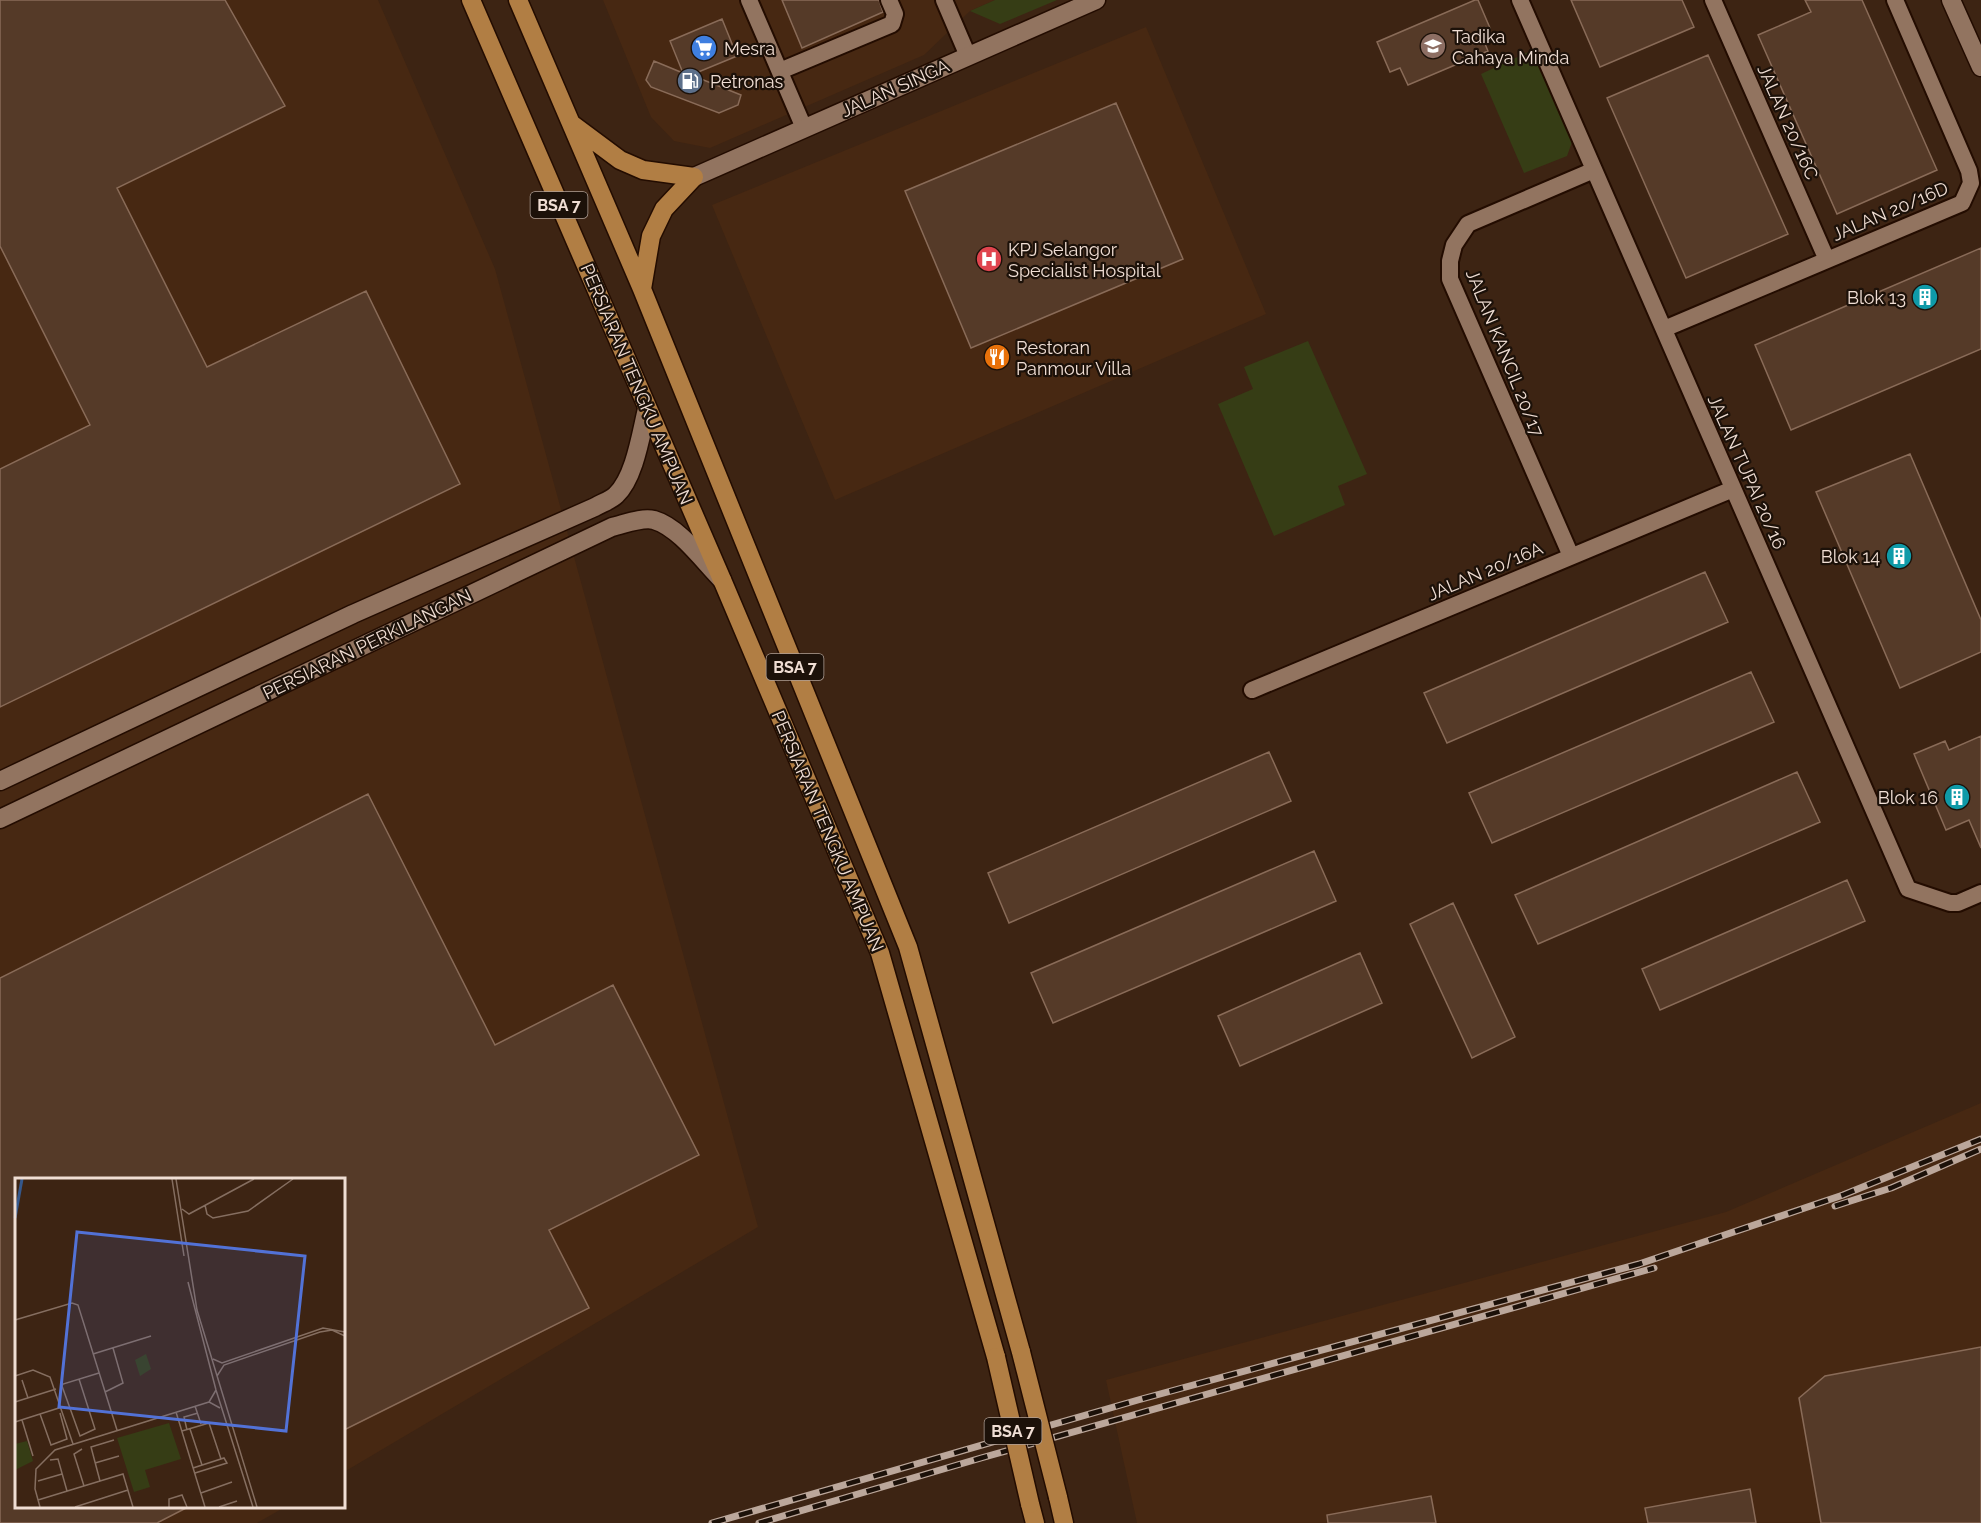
<svg xmlns="http://www.w3.org/2000/svg" width="1981" height="1523" viewBox="0 0 1981 1523" font-family="Raleway,sans-serif">
  <style>
    .built { fill: #472812 }
    .green { fill: #363d15 }
    .building { fill: #553a28; stroke: #896b58; stroke-width: 1.5 }
    .lines { fill: none; stroke-linecap: round; stroke-linejoin: round }
    .minor-casing { stroke: #230c00; stroke-width: 20 }
    .tertiary-casing { stroke: #230c00; stroke-width: 21 }
    .secondary-casing { stroke: #230c00; stroke-width: 21 }
    .primary-casing { stroke: #230c00; stroke-width: 21 }
    .minor { stroke: #927460; stroke-width: 16 }
    .tertiary { stroke: #927460; stroke-width: 18 }
    .secondary { stroke: #927460; stroke-width: 18 }
    .primary { stroke: #b17e44; stroke-width: 18 }
    .rail-casing { stroke: #bba79b; stroke-width: 7 }
    .rail { stroke: #1c1109; stroke-width: 4.5; stroke-dasharray: 14; stroke-linecap: butt }
    .primary-bridge-casing { stroke: #230c00; stroke-width: 21; stroke-linecap: butt }
    .primary-bridge { stroke: #b17e44; stroke-width: 18 }
    .labels { text-anchor: middle; dominant-baseline: central; stroke-width: 4.5; stroke-linejoin: round; paint-order: stroke }
    .shield { fill: #1c1109; stroke: #b0a097; stroke-width: 1.5 }
    .shield-label { font-size: 16px; font-weight: bold; fill: #f0ded4 }
    .poi-label { font-size: 18px; fill: #f0ded4; stroke: #1c1109; text-anchor: start }
    .street-label { font-size: 18px; fill: #f0ded4; stroke: #1c1109 }
    .inset-river { fill: none; stroke: #35588c; stroke-width: 3 }
    .inset-road { fill: none; stroke: #856e60; stroke-width: 1.5 }
    .view { fill: #5272d7; fill-opacity: 0.15; stroke: #5272d7; stroke-width: 3 }
    .inset-edge { fill: none; stroke: #f0ded4; stroke-width: 3 }
  </style>
  <rect width="100%" height="100%" fill="#3d2413"/>
  <path class="built" d="M0,0H378L495,269L758,1227L344,1472V1180H16V1506L285,1507L257,1523H0Z
    M603,0H995L970,11L924,55L710,148L674,141L651,117Z
    M1146,27L1266,314L835,500L712,205Z
    M1981,1103V1523H1137L1106,1380L1726,1212Z"/>
  <path class="green" d="M995,0H1057L1000,24L970,11Z
    M1537,48L1575,134L1567,156L1524,173L1481,74Z
    M1308,341L1367,474L1338,486L1345,505L1274,536L1218,404L1253,389L1244,367Z"/>
  <path class="building" d="M0,0H225L285,106L117,188L207,367L366,291L460,484L0,707V469L90,425L0,246Z
    M782,0H879L883,12L802,48Z
    M1475,0H1478L1490,28L1480,32L1488,51L1408,85L1400,68L1390,72L1377,42Z
    M1571,0H1682L1694,27L1600,67Z
    M1805,0H1862L1937,170L1837,214L1758,35L1811,12Z
    M722,19L737,56L691,75L741,95L738,105L719,113L651,87L646,80L654,61L683,73L670,41Z
    M1708,55L1788,234L1686,278L1607,98Z
    M1116,103L1183,259L971,348L905,191Z
    M1981,248V349L1791,430L1755,345Z
    M1910,454L1981,620V652L1900,688L1816,492Z
    M1705,572L1728,622L1447,743L1424,693Z
    M1751,672L1774,722L1492,843L1469,793Z
    M1981,736V848L1969,820L1946,830L1914,754L1945,741L1949,750Z
    M1269,752L1291,801L1009,923L988,873Z
    M1797,772L1820,822L1538,944L1515,895Z
    M368,794L495,1045L613,985L699,1155L549,1230L589,1308L344,1430V1179H16V1506H190L157,1523H0V978Z
    M1314,851L1336,901L1053,1023L1031,973Z
    M1847,880L1865,921L1660,1010L1642,969Z
    M1453,903L1515,1037L1472,1058L1410,924Z
    M1360,953L1382,1003L1240,1066L1218,1016Z
    M1981,1347V1523H1821L1799,1398L1825,1376Z
    M1750,1489L1756,1523H1648L1645,1508Z
    M1431,1496L1436,1523H1328L1327,1515Z"/>
  <g class="lines">
    <g class="minor-casing">
      <path id="minor" d="M749,0L804,128
        M944,0L968,56
        M1520,0L1908,889L1950,903H1958L1981,893
        M1713,0L1827,260
        M780,71L892,24L895,14L889,0
        M1664,329L1962,203L1971,183L1969,171L1895,0
        M1571,556L1450,279V261L1454,245L1468,224L1594,170
        M1252,690L1733,489"/>
    </g>
    <g class="tertiary-casing">
      <path id="tertiary" d="M1951,0L1981,67
        M694,177L1096,0"/>
    </g>
    <g class="secondary-casing">
      <path id="secondary" d="M0,781L353,614L595,507C602,503 611,500 616,495C635,477 641,433 647,409
        M0,819L612,527C625,524 642,517 654,520C679,527 704,562 722,580"/>
    </g>
    <g class="primary-casing">
      <path id="primary" d="M471,0L723,582L880,953L996,1357
        M518,0L642,289L908,947L1021,1352
        M573,125L620,160L643,170L694,177
        M642,289L651,236L664,209L694,177
        M1058,1497L1064,1523
        M1030,1504L1035,1523"/>
    </g>
    <use href="#minor" class="minor"/>
    <use href="#tertiary" class="tertiary"/>
    <use href="#secondary" class="secondary"/>
    <use href="#primary" class="primary"/>
    <g class="rail-casing">
      <path id="rail" d="M1835,1206L1891,1188L1981,1149
        M712,1523L1138,1400L1639,1264L1843,1195L1981,1139
        M759,1523L981,1458L1654,1268"/>
    </g>
    <use href="#rail" class="rail"/>
    <g class="primary-bridge-casing">
      <path id="primary-bridge" d="M1021,1352L1058,1497
        M996,1357L1030,1504"/>
    </g>
    <use href="#primary-bridge" class="primary-bridge"/>
  </g>
  <defs>
    <g id="school-disc" transform="scale(1.35)"><circle r="9.5" fill="#8d6e63" stroke="#1c1109"/><path d="M0-5L7-2L0 1L-7-2ZM-4 1L0 2.5L4 1V4Q0 6-4 4Z" fill="#fff"/></g>
    <g id="supermarket-disc" transform="scale(1.35)"><circle r="9.5" fill="#3f7fe0" stroke="#1c1109"/><path d="M-6-5.5h2.5l.6 2H6L4.5 2H-2.5L-4.4-4H-6ZM-1.5 3.2a1.3 1.3 0 1 0 .1 0ZM3 3.2a1.3 1.3 0 1 0 .1 0Z" fill="#fff"/></g>
    <g id="fuel-disc" transform="scale(1.35)"><circle r="9.5" fill="#5c6f8a" stroke="#1c1109"/><path d="M-5.5-6h7V0h2V4h1.3V-2.5L3-4.5l.8-.8L6-3V5H2.5V1h-1V6h-7ZM-4.2-4.7v3.2H.2V-4.7Z" fill="#fff"/></g>
    <g id="hospital-disc" transform="scale(1.35)"><circle r="9.5" fill="#e0444e" stroke="#1c1109"/><path d="M-5-5h3v3.5h4V-5h3V5h-3V1.5h-4V5h-3Z" fill="#fff"/></g>
    <g id="building-disc" transform="scale(1.35)"><circle r="9.5" fill="#0f9aa8" stroke="#1c1109"/><path d="M-4-6H4V6H1V3H-1V6H-4ZM-2.5-4.3h1.7v1.8h-1.7ZM.8-4.3h1.7v1.8H.8ZM-2.5-1h1.7V.8h-1.7ZM.8-1h1.7V.8H.8Z" fill="#fff"/></g>
    <g id="restaurant-disc" transform="scale(1.35)"><circle r="9.5" fill="#e8710a" stroke="#1c1109"/><path d="M-5-6h1v4h1v-4h1v4h1v-4h1v5L-1.5 .5V6h-2V.5L-5-1ZM5-6V6H3V1.5H1.5Q1.5-4 5-6Z" fill="#fff"/></g>
  </defs>
  <g fill-rule="evenodd">
    <use href="#school-disc" x="1433" y="46"/>
    <use href="#supermarket-disc" x="704" y="48"/>
    <use href="#fuel-disc" x="690" y="81"/>
    <use href="#hospital-disc" x="989" y="259"/>
    <use href="#building-disc" x="1925" y="297"/>
    <use href="#restaurant-disc" x="997" y="357"/>
    <use href="#building-disc" x="1899" y="556"/>
    <use href="#building-disc" x="1957" y="797"/>
  </g>
  <g class="labels">
    <g class="shield">
      <rect x="530.5" y="192" width="57" height="26" rx="4.5"/>
      <rect x="766.5" y="654" width="57" height="26" rx="4.5"/>
      <rect x="984.5" y="1418" width="57" height="26" rx="4.5"/>
    </g>
    <g class="shield-label">
      <text x="559" y="205">BSA 7</text>
      <text x="795" y="667">BSA 7</text>
      <text x="1013" y="1431">BSA 7</text>
    </g>
    <g class="poi-label">
      <text x="1452" y="36">Tadika<tspan x="1452" dy="21">Cahaya Minda</tspan></text>
      <text x="724" y="48">Mesra</text>
      <text x="710" y="81">Petronas</text>
      <text x="1008" y="249">KPJ Selangor<tspan x="1008" dy="21">Specialist Hospital</tspan></text>
      <text x="1906" y="297" text-anchor="end">Blok 13</text>
      <text x="1016" y="347">Restoran<tspan x="1016" dy="21">Panmour Villa</tspan></text>
      <text x="1880" y="556" text-anchor="end">Blok 14</text>
      <text x="1938" y="797" text-anchor="end">Blok 16</text>
    </g>
    <g class="street-label">
      <text transform="translate(895 88) rotate(-24)">JALAN SINGA</text>
      <text transform="translate(1788 122) rotate(66)">JALAN 20/16C</text>
      <text transform="translate(1890 211) rotate(-23)">JALAN 20/16D</text>
      <text transform="translate(1505 353) rotate(68)">JALAN KANCIL 20/17</text>
      <text transform="translate(637 384) rotate(67)">PERSIARAN TENGKU AMPUAN</text>
      <text transform="translate(1747 472) rotate(66)">JALAN TUPAI 20/16</text>
      <text transform="translate(1485 571) rotate(-23)">JALAN 20/16A</text>
      <text transform="translate(367 644) rotate(-26)">PERSIARAN PERKILANGAN</text>
      <text transform="translate(828 831) rotate(67)">PERSIARAN TENGKU AMPUAN</text>
    </g>
  </g>
  <g transform="translate(15 1178)">
    <rect width="330" height="330" fill="#3d2413"/>
    <path d="M131,176L136,191L125,198L120,182ZM154,245L166,281L130,292L135,309L119,314L102,260ZM12,263L18,283L0,292V266Z" fill="#363d15"/>
    <path class="inset-river" d="M0,40L7,1"/>
    <path class="inset-road" d="M157,1L169,78M161,1L182,132L242,329M190,27L192,36L198,40L233,33L278,1M167,31L174,36L239,1M173,104L201,212L238,329M0,142L57,125L63,127L102,252M78,176L136,158M198,181L207,185L308,150L330,154M0,198L18,192L35,199L58,266M202,198L209,187L305,154L317,152L330,158M64,201L80,251L65,258L47,208L48,206L84,195M7,202L13,220M201,212L194,224L205,230M90,214L108,205L98,170M0,224L41,211M180,228L186,246M161,234L190,329M25,236L36,267L52,261L45,235M7,242L18,278M0,244L47,229M175,251L187,287M172,252L169,239L183,235M167,253L194,245L206,281M67,271L59,276L69,308M35,282L43,281L52,313M80,285L104,278M178,290L209,280L212,285L180,295M23,303L47,296M85,303L76,269L99,262M186,315L217,304M23,322L108,296L118,329M25,329L20,311L21,291L40,272L194,224M60,329L113,312M154,329V321L167,317L172,329M204,329L222,323"/>
    <path class="view" d="M62,54L290,78L271,253L44,229Z"/>
    <rect width="330" height="330" class="inset-edge"/>
  </g>
</svg>
